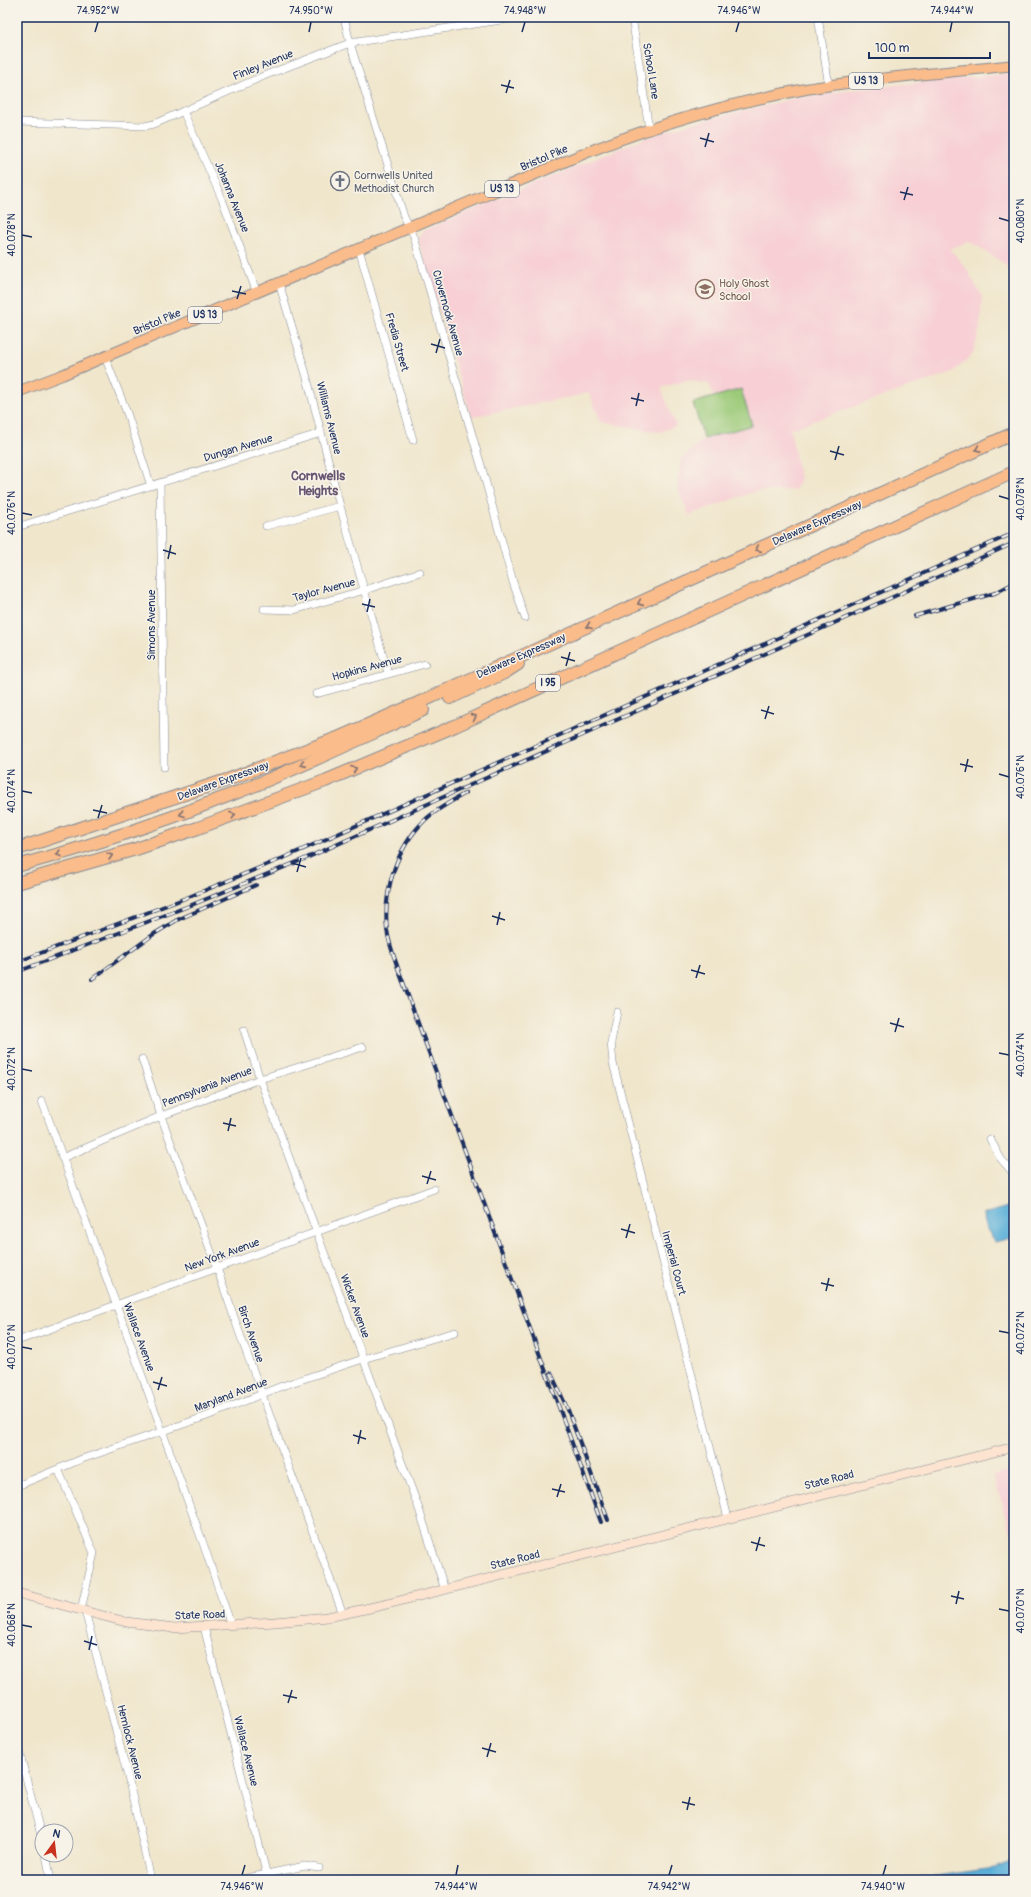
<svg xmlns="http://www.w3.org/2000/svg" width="1031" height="1897" viewBox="0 0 1031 1897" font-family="Pangolin,sans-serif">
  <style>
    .built { fill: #f7cfd4 }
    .green { fill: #9cca79; stroke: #5c7c6c }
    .water { fill: #5cb0d8; stroke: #3c709b }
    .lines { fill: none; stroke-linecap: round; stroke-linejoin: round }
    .street-casing { stroke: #868a95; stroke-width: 8 }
    .secondary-casing { stroke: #868a95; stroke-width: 10 }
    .primary-casing { stroke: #868a95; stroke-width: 12 }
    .highway-casing { stroke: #868a95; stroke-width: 14 }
    .street { stroke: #fff; stroke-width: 7 }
    .secondary { stroke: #fde4d0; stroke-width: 9 }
    .primary { stroke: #f9bc8a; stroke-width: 10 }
    .highway { stroke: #f9bc8a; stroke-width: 12 }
    .rail-casing { stroke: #1b2f5e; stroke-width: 4 }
    .rail { stroke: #f7f3e8; stroke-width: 2.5; stroke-dasharray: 8; stroke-linecap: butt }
    .oneway { stroke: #7f6e72 }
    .ticks { fill: none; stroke: #1b2f5e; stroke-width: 1.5 }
    .labels { text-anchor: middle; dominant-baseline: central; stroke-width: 3; stroke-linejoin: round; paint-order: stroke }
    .shield { fill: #f7f3e8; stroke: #5d6a87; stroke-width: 1 }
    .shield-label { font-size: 10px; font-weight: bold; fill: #1b2f5e }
    .street-label { font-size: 11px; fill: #1b2f5e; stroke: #f7f3e8 }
    .worship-label { font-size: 11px; fill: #5b616d; stroke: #f7f3e8; text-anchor: start }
    .education-label { font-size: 11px; fill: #785e54; stroke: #f7f3e8; text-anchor: start }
    .quarter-label { font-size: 13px; font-weight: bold; fill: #675571; stroke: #f7f3e8 }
    .neatline { fill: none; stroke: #1b2f5e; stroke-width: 1.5 }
    .ticks-label { font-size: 10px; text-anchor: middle; fill: #1b2f5e }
  </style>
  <rect width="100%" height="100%" fill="#f7f3e8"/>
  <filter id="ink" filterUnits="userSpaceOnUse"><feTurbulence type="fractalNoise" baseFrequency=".025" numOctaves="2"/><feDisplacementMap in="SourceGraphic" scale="8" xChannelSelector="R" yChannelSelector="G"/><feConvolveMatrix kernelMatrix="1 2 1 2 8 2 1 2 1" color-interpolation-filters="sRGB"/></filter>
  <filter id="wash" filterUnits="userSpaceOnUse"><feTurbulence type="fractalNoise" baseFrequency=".012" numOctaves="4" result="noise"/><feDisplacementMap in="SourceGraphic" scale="16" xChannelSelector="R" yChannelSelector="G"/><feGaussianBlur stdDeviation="0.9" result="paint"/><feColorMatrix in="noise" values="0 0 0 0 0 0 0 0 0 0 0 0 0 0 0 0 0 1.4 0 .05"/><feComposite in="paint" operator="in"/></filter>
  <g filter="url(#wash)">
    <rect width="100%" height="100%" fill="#f0e6cc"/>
    <path class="built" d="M1014,73V282L1006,265L970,241L950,249L966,268L982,296L980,328L973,354L953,372L790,429L800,479L795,490L756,491L689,515L677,487L681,459L704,439L693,403L714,396L709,384L687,380L661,388L676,426L659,432L601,422L589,393L471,417L419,242V236L424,230L645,138L689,124L796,98L867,88Z
      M1014,1469V1542L993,1475Z"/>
    <path class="green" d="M741,389L752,425L704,439L693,403Z"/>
    <path class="water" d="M1014,1205V1237L995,1242L985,1226L984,1214Z
      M1014,1861V1880H907L994,1868Z"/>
  </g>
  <g filter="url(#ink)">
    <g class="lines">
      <g class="street-casing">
        <path id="street" d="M344,17L350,43L404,217L414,237L483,472L513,582L525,618
          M632,17L649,129
          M818,17L829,86
          M183,111L222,199L257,293
          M17,122L145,126L154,124L266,75L350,43L521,17
          M359,249L413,440
          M279,283L306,374L340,506L388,673
          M105,357L127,413L151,486
          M160,483L164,767
          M266,526L340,506
          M17,527L321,433
          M264,609L294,610L365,590L420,572
          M316,694L425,664
          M617,1012L611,1042L613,1063L728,1518
          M244,1030L260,1079L419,1509L445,1590
          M142,1059L161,1116L217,1268L243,1343L343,1614
          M42,1101L203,1543L231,1625
          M990,1139L1001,1159L1014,1174
          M62,1158L161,1116L260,1079L363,1047
          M17,1341L434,1189
          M58,1469L94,1553L81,1610
          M17,1486L82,1459L207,1416L282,1386L363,1359L455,1332
          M85,1611L128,1777L151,1880
          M204,1627L268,1880
          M17,1743L42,1839
          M46,1855L51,1880
          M237,1880L305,1866L319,1868"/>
      </g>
      <g class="secondary-casing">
        <path id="secondary" d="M17,1593L126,1622L174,1628L275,1622L328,1617L379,1606L1014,1447"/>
      </g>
      <g class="primary-casing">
        <path id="primary" d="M17,392L62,375L571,159C647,127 725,104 806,89C875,77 945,73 1014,65"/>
      </g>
      <g class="highway-casing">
        <path id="highway" d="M450,698L504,673L518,664
          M17,849L227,780L340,737L416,704L1014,433
          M17,866C92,846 166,821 238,792C300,768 361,738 423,710
          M17,883L136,849L198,828L325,781L455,726L1014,472"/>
      </g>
      <use href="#street" class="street"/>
      <use href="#secondary" class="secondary"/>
      <use href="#primary" class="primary"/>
      <use href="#highway" class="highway"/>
      <g class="rail-casing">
        <path id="rail" d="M915,616L995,593L1014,583
          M466,793C452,801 437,809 425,820C396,848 383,891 387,930C389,944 394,957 399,971L601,1522
          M17,962L191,896L288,856L1014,533
          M17,972L194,904L302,860L1014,543
          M92,979L154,934L177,920L256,885
          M551,1373L568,1410L608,1520"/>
      </g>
      <use href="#rail" class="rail"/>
    </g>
    <defs><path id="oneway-chevron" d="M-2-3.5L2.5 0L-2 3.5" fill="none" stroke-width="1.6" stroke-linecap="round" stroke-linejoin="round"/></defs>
    <g class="oneway">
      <use href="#oneway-chevron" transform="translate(978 449) rotate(156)"/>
      <use href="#oneway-chevron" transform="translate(758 549) rotate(156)"/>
      <use href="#oneway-chevron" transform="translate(640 603) rotate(156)"/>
      <use href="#oneway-chevron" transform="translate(589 626) rotate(157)"/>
      <use href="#oneway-chevron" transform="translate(474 717) rotate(-24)"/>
      <use href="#oneway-chevron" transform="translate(303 764) rotate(156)"/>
      <use href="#oneway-chevron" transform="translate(354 769) rotate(-23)"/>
      <use href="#oneway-chevron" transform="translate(182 814) rotate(160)"/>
      <use href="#oneway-chevron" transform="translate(233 815) rotate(-20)"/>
      <use href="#oneway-chevron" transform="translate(59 854) rotate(164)"/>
      <use href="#oneway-chevron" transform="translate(110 856) rotate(-16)"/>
    </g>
  </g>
  <path class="ticks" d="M95,32L98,22M309,32L311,22M522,32L525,22M736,32L739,22M950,32L952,22M501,85L514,88M506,93L510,80M700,138L714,142M705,147L709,133M900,192L913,195M904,200L908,187M999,218L1009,221M22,235L32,237M232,291L246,294M237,299L241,286M431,344L445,348M436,353L440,339M631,398L644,401M636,406L639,393M830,451L844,455M835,460L839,446M999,496L1009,499M22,513L32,515M163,550L176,554M168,559L171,545M362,604L375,607M367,612L370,599M561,657L575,661M566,666L570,652M761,710L774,714M765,719L769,706M960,764L973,767M965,772L968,759M999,774L1009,777M22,791L32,793M93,810L107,813M98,818L102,805M292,863L306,867M297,872L301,858M492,916L505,920M497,925L500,912M691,970L705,974M696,978L700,965M890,1023L904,1027M895,1032L899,1018M999,1053L1009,1055M22,1069L32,1071M223,1123L236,1126M228,1131L231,1118M422,1176L436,1180M427,1184L431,1171M621,1229L635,1233M626,1238L630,1224M821,1283L834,1286M826,1291L829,1278M999,1331L1009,1333M22,1347L32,1349M153,1382L167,1386M158,1390L162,1377M353,1435L366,1439M358,1444L361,1430M552,1489L565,1492M557,1497L561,1484M751,1542L765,1546M756,1551L760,1537M951,1596L964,1599M956,1604L959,1591M999,1609L1009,1611M22,1625L32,1627M84,1641L97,1645M89,1650L92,1636M283,1695L297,1698M288,1703L292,1690M482,1748L496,1752M487,1757L491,1743M682,1802L695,1805M687,1810L690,1797M242,1875L245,1865M456,1875L458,1865M669,1875L672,1865M883,1875L886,1865"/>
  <defs>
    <g id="church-ring" transform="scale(1)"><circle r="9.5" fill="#f7f3e8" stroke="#6b7280" stroke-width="1.5"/><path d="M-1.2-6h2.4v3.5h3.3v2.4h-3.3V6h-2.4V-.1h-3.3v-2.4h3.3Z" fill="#6b7280"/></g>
    <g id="school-ring" transform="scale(1)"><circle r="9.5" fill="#f7f3e8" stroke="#8d6e63" stroke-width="1.5"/><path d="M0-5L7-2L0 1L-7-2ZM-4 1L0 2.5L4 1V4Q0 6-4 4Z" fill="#8d6e63"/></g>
  </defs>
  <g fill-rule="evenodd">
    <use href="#church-ring" x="340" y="181"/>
    <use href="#school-ring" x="705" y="289"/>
  </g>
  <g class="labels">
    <g class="shield">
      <rect x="849" y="73" width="34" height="16" rx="3"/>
      <rect x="485" y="181" width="34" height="16" rx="3"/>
      <rect x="188" y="307" width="34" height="16" rx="3"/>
      <rect x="536" y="675" width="24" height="16" rx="3"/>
    </g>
    <g class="shield-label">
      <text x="866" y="81">US 13</text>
      <text x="502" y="189">US 13</text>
      <text x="205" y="315">US 13</text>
      <text x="548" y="683">I 95</text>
    </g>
    <g class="street-label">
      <text transform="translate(263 65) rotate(-22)">Finley Avenue</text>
      <text transform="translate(651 71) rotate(81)">School Lane</text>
      <text transform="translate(544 158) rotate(-23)">Bristol Pike</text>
      <text transform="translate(232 197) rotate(68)">Johanna Avenue</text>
      <text transform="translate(448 313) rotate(74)">Clovernook Avenue</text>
      <text transform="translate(157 322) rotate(-23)">Bristol Pike</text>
      <text transform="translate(397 342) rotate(74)">Fredia Street</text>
      <text transform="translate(329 418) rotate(76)">Williams Avenue</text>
      <text transform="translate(238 448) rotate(-17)">Dungan Avenue</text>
      <text transform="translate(817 523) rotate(-24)">Delaware Expressway</text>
      <text transform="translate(324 590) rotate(-15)">Taylor Avenue</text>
      <text transform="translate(151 625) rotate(-90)">Simons Avenue</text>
      <text transform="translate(521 656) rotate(-24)">Delaware Expressway</text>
      <text transform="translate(367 668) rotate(-15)">Hopkins Avenue</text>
      <text transform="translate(223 781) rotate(-20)">Delaware Expressway</text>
      <text transform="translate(207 1087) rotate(-21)">Pennsylvania Avenue</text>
      <text transform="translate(222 1255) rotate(-20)">New York Avenue</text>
      <text transform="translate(674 1263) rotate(75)">Imperial Court</text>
      <text transform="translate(355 1306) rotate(70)">Wicker Avenue</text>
      <text transform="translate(251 1334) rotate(71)">Birch Avenue</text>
      <text transform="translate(139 1337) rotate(70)">Wallace Avenue</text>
      <text transform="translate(231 1395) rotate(-21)">Maryland Avenue</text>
      <text transform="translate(829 1480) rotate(-14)">State Road</text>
      <text transform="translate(515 1560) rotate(-14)">State Road</text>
      <text transform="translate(200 1615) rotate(-2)">State Road</text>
      <text transform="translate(130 1742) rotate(76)">Hemlock Avenue</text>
      <text transform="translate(246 1751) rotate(76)">Wallace Avenue</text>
    </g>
    <g class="worship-label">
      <text x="354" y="175">Cornwells United<tspan x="354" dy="13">Methodist Church</tspan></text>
    </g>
    <g class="education-label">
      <text x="719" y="283">Holy Ghost<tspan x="719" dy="13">School</tspan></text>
    </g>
    <g class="quarter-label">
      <text x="318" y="476">Cornwells<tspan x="318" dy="15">Heights</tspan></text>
    </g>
  </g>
  <rect width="1031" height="1897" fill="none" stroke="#f7f3e8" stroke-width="44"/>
  <g transform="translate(54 1843) rotate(15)"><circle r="19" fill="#f7f3e8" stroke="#9fa5b1"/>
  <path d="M0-3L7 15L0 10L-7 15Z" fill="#c8321e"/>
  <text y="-6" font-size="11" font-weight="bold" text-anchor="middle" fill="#1b2f5e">N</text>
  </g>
  <path d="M869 52v6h121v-6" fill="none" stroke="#1b2f5e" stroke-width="2"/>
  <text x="875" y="52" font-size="12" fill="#1b2f5e" stroke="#f7f3e8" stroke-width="3" paint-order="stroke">100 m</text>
  <rect x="22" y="22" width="987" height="1853" class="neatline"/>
  <g class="ticks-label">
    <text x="98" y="14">74.952°W</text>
    <text x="311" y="14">74.950°W</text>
    <text x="525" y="14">74.948°W</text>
    <text x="739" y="14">74.946°W</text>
    <text x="952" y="14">74.944°W</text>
    <text transform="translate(1020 221) rotate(-90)" y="4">40.080°N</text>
    <text transform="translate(11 235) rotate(-90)" y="4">40.078°N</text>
    <text transform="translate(1020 499) rotate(-90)" y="4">40.078°N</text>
    <text transform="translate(11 513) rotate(-90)" y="4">40.076°N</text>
    <text transform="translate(1020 777) rotate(-90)" y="4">40.076°N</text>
    <text transform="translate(11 791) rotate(-90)" y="4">40.074°N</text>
    <text transform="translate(1020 1055) rotate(-90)" y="4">40.074°N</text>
    <text transform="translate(11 1069) rotate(-90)" y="4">40.072°N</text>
    <text transform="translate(1020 1333) rotate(-90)" y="4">40.072°N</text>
    <text transform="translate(11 1347) rotate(-90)" y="4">40.070°N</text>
    <text transform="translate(1020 1611) rotate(-90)" y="4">40.070°N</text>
    <text transform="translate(11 1625) rotate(-90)" y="4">40.068°N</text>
    <text x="242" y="1890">74.946°W</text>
    <text x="456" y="1890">74.944°W</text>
    <text x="669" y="1890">74.942°W</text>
    <text x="883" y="1890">74.940°W</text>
  </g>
</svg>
